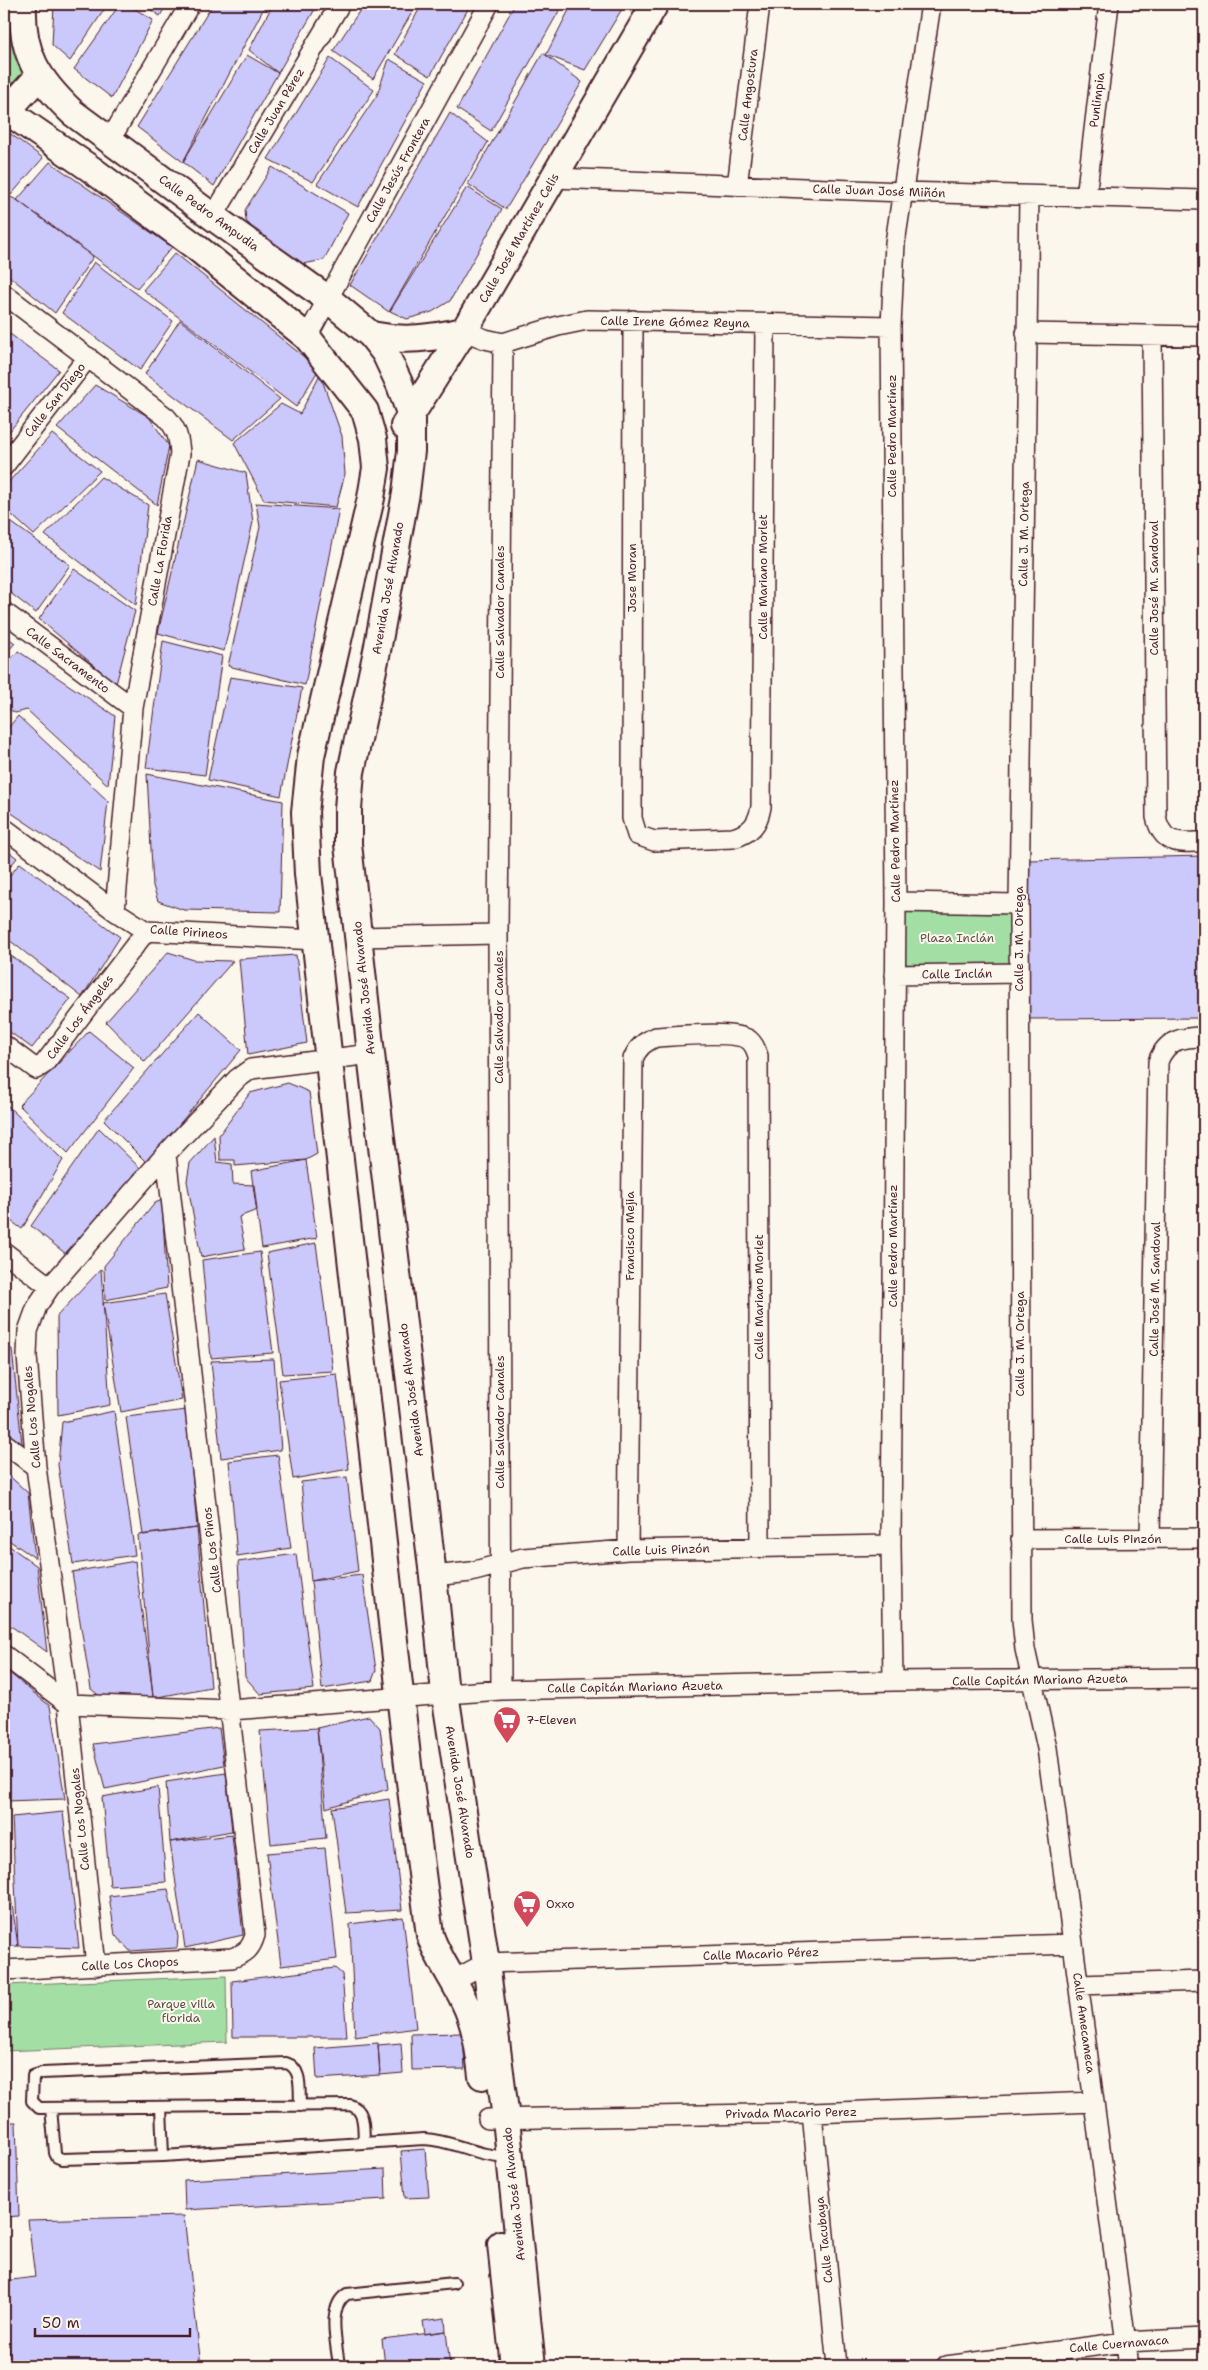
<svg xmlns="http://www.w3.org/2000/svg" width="1208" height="2370" viewBox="0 0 1208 2370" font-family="'Shantell Sans',sans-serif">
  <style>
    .green { fill: #a3dea4; stroke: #767e68 }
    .building { fill: #cbc8fb; stroke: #4a1f2b }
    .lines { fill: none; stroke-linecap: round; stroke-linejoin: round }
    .lane-casing { stroke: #4a1f2b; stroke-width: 14 }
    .street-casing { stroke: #4a1f2b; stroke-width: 22 }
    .secondary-casing { stroke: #4a1f2b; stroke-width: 30 }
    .lane { stroke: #fbf7ec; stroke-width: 10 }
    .street { stroke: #fbf7ec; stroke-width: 19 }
    .secondary { stroke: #fbf7ec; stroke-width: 26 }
    .labels { text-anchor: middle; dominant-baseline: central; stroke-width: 4; stroke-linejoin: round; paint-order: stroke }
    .street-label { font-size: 12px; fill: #4a1f2b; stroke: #fbf7ec }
    .park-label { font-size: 12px; fill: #604f49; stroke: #fbf7ec }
    .poi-label { font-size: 12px; fill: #4a1f2b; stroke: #fbf7ec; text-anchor: start }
  </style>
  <rect width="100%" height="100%" fill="#fbf7ec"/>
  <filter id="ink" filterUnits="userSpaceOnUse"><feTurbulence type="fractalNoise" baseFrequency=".02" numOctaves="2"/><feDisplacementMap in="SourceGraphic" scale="10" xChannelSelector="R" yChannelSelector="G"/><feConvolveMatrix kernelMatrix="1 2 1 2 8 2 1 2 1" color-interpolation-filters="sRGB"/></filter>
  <g filter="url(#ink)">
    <path class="green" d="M4,4H17L15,49L24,76L4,95Z
      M896,902L1019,904V973L895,975Z
      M226,1976L227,2042L4,2051V1985Z"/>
    <path class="building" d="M54,4H108L70,61L52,45Z
      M120,4H127L153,20L112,98L74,69Z
      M142,4H167L160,16Z
      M213,4H266L183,162L137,127Z
      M273,4H318L278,73L249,50Z
      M364,4H417L373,79L333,51Z
      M422,4H471L430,76L395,54Z
      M515,4H563L491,131L457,109Z
      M572,4H625L585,70L546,55Z
      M543,53L582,82L506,209L468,184Z
      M247,55L278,73L214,186L183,162Z
      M330,58L374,90L313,182L268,159Z
      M389,59L427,81L358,207L317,184L377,95Z
      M450,113L488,142L389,312L350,285Z
      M4,129L43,158L11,195L4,192Z
      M50,162L172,247L137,288L17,200Z
      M272,167L348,213L324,260L303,264L269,245L246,221L245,210Z
      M467,187L502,209L450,301L432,312L407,319L390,311Z
      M4,194L17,200L93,257L55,313L4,272Z
      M175,253L319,369L296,407L143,290Z
      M94,262L173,321L140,370L62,313Z
      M180,320L280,399L233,440L145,374Z
      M10,334L59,370L4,438V342Z
      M320,374L342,436L345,474L336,507L264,500L234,443L281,404L300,414Z
      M95,385L149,417L169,446L157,505L57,428Z
      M52,434L100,471L34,535L4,508V487Z
      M198,459L246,473L253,522L224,651L158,633Z
      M101,477L148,505L136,605L45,535Z
      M256,503L339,509L305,685L228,666L260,527Z
      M4,517L70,565L36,613L4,588Z
      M74,569L135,611L116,684L39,619Z
      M4,635L15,643L4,656Z
      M163,641L222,656L205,775L146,768Z
      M18,651L115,716L108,785L27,710L15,713L4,706V666Z
      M230,677L302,688L281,796L208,780Z
      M18,716L108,801L100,872L4,808V733Z
      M147,774L283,801L280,912L184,910L158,901L153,886Z
      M4,848L17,858L4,874Z
      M1204,856V1018L1028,1019L1027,860Z
      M20,863L120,937L82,997L4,936V882Z
      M168,952L194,960L233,961L145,1062L106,1022Z
      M7,953L71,999L32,1048L4,1028V957Z
      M296,955L307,1043L248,1055L239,959Z
      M199,1012L241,1050L147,1163L104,1120Z
      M89,1031L134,1068L68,1153L19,1105Z
      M288,1083L309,1092L317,1154L306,1160L235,1166V1160H220L219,1135L250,1093Z
      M4,1102L63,1160L22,1229L4,1216Z
      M99,1128L141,1169L66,1254L31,1226Z
      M214,1136L217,1162L232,1164L233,1184L254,1185L257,1210L239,1217L245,1249L201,1257L187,1181L190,1163Z
      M306,1160L317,1238L262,1248L251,1171Z
      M162,1200L167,1288L105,1300L104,1266L155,1203Z
      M316,1243L333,1371L283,1374L267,1253Z
      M260,1252L273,1353L211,1358L202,1260Z
      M101,1269L110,1405L58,1415L57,1316Z
      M4,1287L9,1338L4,1340Z
      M165,1294L182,1400L121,1412L103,1303Z
      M4,1349H12L22,1444L13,1443L4,1435Z
      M274,1359L281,1450L221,1458L211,1361Z
      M337,1374L349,1469L293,1479L279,1380Z
      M187,1410L197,1528L143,1535L126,1417Z
      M114,1411L135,1555L73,1564L58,1465L62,1422Z
      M278,1455L291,1548L237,1556L229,1461Z
      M4,1471L28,1493L35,1558L4,1537Z
      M347,1477L358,1571L311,1581L301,1482Z
      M197,1528L211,1687L153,1698L138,1535Z
      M4,1542L37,1566L47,1652L4,1621Z
      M296,1554L314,1689L260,1694L245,1677L238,1562Z
      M135,1561L154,1703L107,1702L91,1689L72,1572Z
      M362,1575L376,1670L372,1681L322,1689L311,1581Z
      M7,1671L50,1706L65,1799L5,1801L4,1675Z
      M369,1716L380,1728L388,1789L326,1808L317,1728Z
      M219,1728L224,1765L105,1789L93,1744Z
      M317,1728L326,1838L271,1844L260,1731Z
      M226,1773L232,1831L170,1842L166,1782Z
      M158,1787L166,1882L110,1886L102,1797Z
      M389,1799L402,1910L346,1913L332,1808Z
      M63,1812L79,1948L18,1946L12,1817Z
      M232,1835L243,1935L185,1948L170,1842Z
      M4,1848L18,1946L4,1947Z
      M325,1848L337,1959L281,1966L267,1853Z
      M168,1889L178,1937L177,1948L130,1951L115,1935L109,1896Z
      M403,1917L416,2028L355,2037L350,1924Z
      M335,1968L342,1974L347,2037H233L232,1981Z
      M463,2033L465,2069L412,2070L411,2034Z
      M378,2043L380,2075L317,2079L315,2048Z
      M401,2043L403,2073L380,2075L378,2045Z
      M4,2122H16L19,2216L4,2217Z
      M425,2149L429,2197L405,2198L401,2151Z
      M385,2169L386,2199L185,2210L184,2180Z
      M184,2216L201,2366H11L4,2306V2281L35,2277L28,2220Z
      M445,2318L446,2331L425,2334L423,2321Z
      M446,2331L450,2366H385L382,2339Z"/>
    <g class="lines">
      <g class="lane-casing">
        <path id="lane" d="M300,2106C299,2091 303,2068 286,2063L42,2073L33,2076L32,2101L39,2108L350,2105C366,2110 363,2128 364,2142
          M161,2107L163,2156
          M51,2108L55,2153L57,2157L62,2159L163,2156L424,2139C454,2140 479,2158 509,2156
          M339,2366C337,2345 326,2307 347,2294L454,2283"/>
      </g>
      <g class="street-casing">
        <path id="street" d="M110,140L190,4
          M555,178L902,192L1204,200
          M737,186L760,4
          M1029,196L1019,904L1022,1620L1025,1649L1047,1748L1129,2366
          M1086,197L1109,4
          M213,217L340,4
          M4,294L166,417C177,429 179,438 180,454L133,708L115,911
          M633,320L632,818L637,835L654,841L733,838C751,833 758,824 761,807L765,325
          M464,331L485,339L503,343L558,326L587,320L891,326
          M1026,333L1204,336
          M1152,335L1156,817C1163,846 1178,842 1204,842
          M307,337L489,4
          M4,466L88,357
          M4,612L133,708
          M4,828L115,911L146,931L316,940
          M896,902L1019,904
          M358,937L498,934
          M895,975L1019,973
          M4,1045L36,1069L44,1064L146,931
          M4,1252L50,1287
          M4,1443L36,1467
          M1021,1539L1204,1538
          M1150,1539L1158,1062C1166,1039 1183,1037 1204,1037
          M628,1550L633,1059C638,1047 644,1042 656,1037C676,1036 735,1030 749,1040C754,1044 756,1049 758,1056L760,1547
          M433,1576L471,1572L523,1558L628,1550L891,1545
          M4,1655L68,1704L230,1710L501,1690L893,1681L1204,1678
          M893,1681L891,1545L896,902L891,326L895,243L931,4
          M501,1690L498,934L503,343
          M96,1966L68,1704L36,1467L27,1356L28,1331L37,1306L50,1287L166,1154L237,1079L251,1069L371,1054
          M4,1970L232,1958C246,1953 251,1949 255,1935L166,1154
          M454,1980L486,1963L1073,1944
          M1079,1985L1204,1981
          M812,2113L837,2366
          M488,2119L812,2113L1094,2102
          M946,2366L1125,2342L1204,2338"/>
      </g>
      <g class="secondary-casing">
        <path id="secondary" d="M23,4C21,54 38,80 73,113L213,217L328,299L371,335L385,353L400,385L411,416V451L406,493L377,651L351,772L348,809V844L371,1054L433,1576L445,1693L486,1963L506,2119L532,2366
          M4,109L91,169L196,247L307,337L365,411L373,439L376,468L371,498L311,756L305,812L308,874L409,1774L430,1935C438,1959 454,1979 464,2001C476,2025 479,2050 482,2076
          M7,111L39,76
          M371,335C404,342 432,338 464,331
          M404,426L464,331L655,4
          M501,2244L514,2366"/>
      </g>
      <use href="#lane" class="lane"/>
      <use href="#street" class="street"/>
      <use href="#secondary" class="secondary"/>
    </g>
  </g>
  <defs>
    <g id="supermarket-pin" transform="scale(1.4375)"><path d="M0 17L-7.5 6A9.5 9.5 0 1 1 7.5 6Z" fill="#d1495b" stroke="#fbf7ec"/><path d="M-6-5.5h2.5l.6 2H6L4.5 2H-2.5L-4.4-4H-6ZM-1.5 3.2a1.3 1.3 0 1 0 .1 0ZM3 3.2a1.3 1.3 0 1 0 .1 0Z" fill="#fff"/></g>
  </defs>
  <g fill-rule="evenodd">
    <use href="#supermarket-pin" x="507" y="1720"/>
    <use href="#supermarket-pin" x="527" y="1904"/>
  </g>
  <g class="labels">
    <g class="street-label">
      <text transform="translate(748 95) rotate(-83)">Calle Angostura</text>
      <text transform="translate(1097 100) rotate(-83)">Punlimpia</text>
      <text transform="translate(276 111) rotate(-59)">Calle Juan Pérez</text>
      <text transform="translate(398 170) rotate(-61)">Calle Jesús Frontera</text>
      <text transform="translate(879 191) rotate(2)">Calle Juan José Miñón</text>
      <text transform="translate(209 213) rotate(36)">Calle Pedro Ampudia</text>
      <text transform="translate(519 238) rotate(-60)">Calle José Martínez Celis</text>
      <text transform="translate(675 322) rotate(1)">Calle Irene Gómez Reyna</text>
      <text transform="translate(55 400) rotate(-52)">Calle San Diego</text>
      <text transform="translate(892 436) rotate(-90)">Calle Pedro Martínez</text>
      <text transform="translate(1024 534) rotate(-89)">Calle J. M. Ortega</text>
      <text transform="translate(160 561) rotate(-80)">Calle La Florida</text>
      <text transform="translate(763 577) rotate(-90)">Calle Mariano Morlet</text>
      <text transform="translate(632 578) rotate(-90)">Jose Moran</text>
      <text transform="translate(388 588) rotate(-80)">Avenida José Alvarado</text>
      <text transform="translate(1154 588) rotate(-90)">Calle José M. Sandoval</text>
      <text transform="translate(500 612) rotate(-90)">Calle Salvador Canales</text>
      <text transform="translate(68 660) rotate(37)">Calle Sacramento</text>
      <text transform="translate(895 841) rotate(-91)">Calle Pedro Martínez</text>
      <text transform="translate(189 932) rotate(4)">Calle Pirineos</text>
      <text transform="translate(1019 939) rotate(-90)">Calle J. M. Ortega</text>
      <text transform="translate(957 974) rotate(-1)">Calle Inclán</text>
      <text transform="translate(364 988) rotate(-96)">Avenida José Alvarado</text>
      <text transform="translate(80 1017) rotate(-53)">Calle Los Ángeles</text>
      <text transform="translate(499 1017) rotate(-90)">Calle Salvador Canales</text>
      <text transform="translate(630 1236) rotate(-90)">Francisco Mejia</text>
      <text transform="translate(893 1246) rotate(-90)">Calle Pedro Martínez</text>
      <text transform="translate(1155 1289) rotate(-89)">Calle José M. Sandoval</text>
      <text transform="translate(759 1297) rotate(-90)">Calle Mariano Morlet</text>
      <text transform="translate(1020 1344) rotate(-90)">Calle J. M. Ortega</text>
      <text transform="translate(411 1390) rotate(-97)">Avenida José Alvarado</text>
      <text transform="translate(32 1417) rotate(-95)">Calle Los Nogales</text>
      <text transform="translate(500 1422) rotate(-90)">Calle Salvador Canales</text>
      <text x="1113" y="1539">Calle Luis Pinzón</text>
      <text transform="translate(212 1550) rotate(-97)">Calle Los Pinos</text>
      <text transform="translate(661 1550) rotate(-2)">Calle Luis Pinzón</text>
      <text transform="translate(1040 1680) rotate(-1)">Calle Capitán Mariano Azueta</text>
      <text transform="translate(635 1687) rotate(-1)">Calle Capitán Mariano Azueta</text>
      <text transform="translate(460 1792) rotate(81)">Avenida José Alvarado</text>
      <text transform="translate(80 1819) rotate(-96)">Calle Los Nogales</text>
      <text transform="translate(761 1954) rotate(-2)">Calle Macario Pérez</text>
      <text transform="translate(130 1964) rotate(-3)">Calle Los Chopos</text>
      <text transform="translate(1084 2023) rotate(82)">Calle Amecameca</text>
      <text transform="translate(791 2113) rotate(-1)">Privada Macario Perez</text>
      <text transform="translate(514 2194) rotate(-96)">Avenida José Alvarado</text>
      <text transform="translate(824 2240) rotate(-96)">Calle Tacubaya</text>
      <text transform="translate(1119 2344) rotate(-5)">Calle Cuernavaca</text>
    </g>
    <g class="park-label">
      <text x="957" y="938">Plaza Inclán</text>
      <text x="181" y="2004">Parque villa<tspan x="181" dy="14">florida</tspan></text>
    </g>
    <g class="poi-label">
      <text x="526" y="1720">7-Eleven</text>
      <text x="546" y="1904">Oxxo</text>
    </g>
  </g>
  <rect width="1208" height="2370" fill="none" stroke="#fbf7ec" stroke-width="20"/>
  <rect x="10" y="10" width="1188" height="2350" fill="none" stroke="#4a1f2b" stroke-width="2" filter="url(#ink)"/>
  <path d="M35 2328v8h155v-8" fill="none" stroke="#4a1f2b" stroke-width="2.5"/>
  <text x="42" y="2328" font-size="15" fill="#4a1f2b" stroke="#fbf7ec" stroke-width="4" paint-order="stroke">50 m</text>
</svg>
